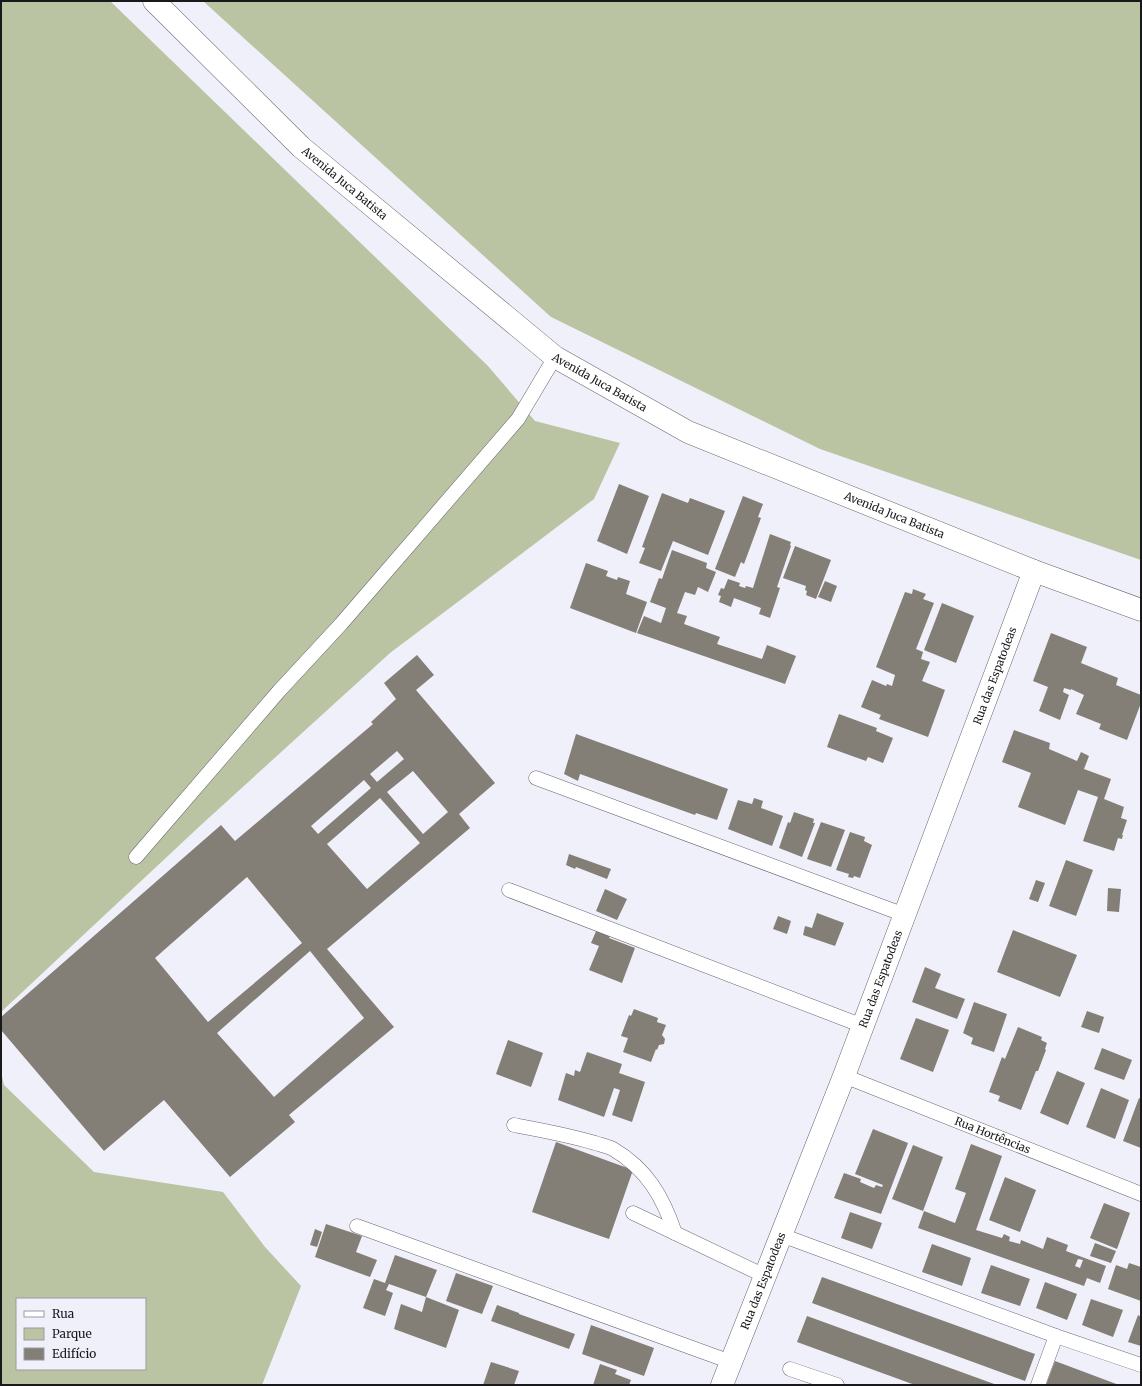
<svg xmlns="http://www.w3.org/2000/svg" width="1142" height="1386" viewBox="0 0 1142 1386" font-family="Merriweather,serif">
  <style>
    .green { fill: #bac4a3; fill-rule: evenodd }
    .building { fill: #837e76; fill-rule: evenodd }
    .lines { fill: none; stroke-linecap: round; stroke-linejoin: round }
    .lane-casing { stroke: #696871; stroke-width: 15 }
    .secondary-casing { stroke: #696871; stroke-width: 23 }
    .lane { stroke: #fff; stroke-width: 14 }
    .secondary { stroke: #fff; stroke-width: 22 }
    .labels { text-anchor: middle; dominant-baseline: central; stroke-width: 3.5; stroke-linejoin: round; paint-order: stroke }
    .street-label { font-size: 11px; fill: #19191c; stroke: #f0f0fa }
  </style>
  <rect width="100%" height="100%" fill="#f0f0fa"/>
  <path class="green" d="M1,1H110L488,366L535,421L620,443L594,499L390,653L201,825L1,1012Z
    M203,1H1141V560L820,449L551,317Z
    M1,1072L4,1085L94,1172L223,1192L265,1247L301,1286L262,1385H1ZM17,1299H145V1369H17Z"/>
  <path class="building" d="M619,484L649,496L627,554L597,541Z
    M662,493L688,503L690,498L725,511L708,555L673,541L661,571L639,563L645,548L642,547Z
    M743,496L763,504L758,517L761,518L744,564L741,562L735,577L715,569Z
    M770,534L791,542L790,545L791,546L777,587L780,588L770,618L759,614L761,608L734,598L731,607L719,602L721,596L718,595L721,588L724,589L728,579L740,583L739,586L745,588L746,586L753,588Z
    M795,546L831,560L816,599L806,595L807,591L805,590L806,586L783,578Z
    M672,550L707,563L706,568L716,572L708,592L698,587L695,595L685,592L677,613L687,616L684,624L720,637L717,644L762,659L767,645L796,656L785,684L637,633L644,616L661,623L666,608L650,602L659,578L662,579Z
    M586,563L608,571L606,576L617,580L618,577L630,581L626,594L647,602L636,633L570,608Z
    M825,581L837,586L831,602L818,597Z
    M913,589L926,594L923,599L934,603L916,649L923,652L921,659L930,662L922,681L945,690L928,737L879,719L881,715L861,707L872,680L886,686L887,684L892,686L895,675L876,667L905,592L912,594Z
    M942,603L974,616L956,663L924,650Z
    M1051,633L1087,647L1081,663L1118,678L1116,685L1141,695V703L1127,740L1099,729L1101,724L1076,714L1084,695L1071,689V690L1064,688L1063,692L1069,695L1060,720L1039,711L1048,687L1033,681Z
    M417,655L434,675L416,690L495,783L459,814L470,828L327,949L394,1027L289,1115L295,1122L230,1177L164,1100L104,1151L1,1030V1017L221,825L235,841L373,724L371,722L396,699L384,683ZM397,751L404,759L377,782L370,774ZM413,771L448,812L423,834L387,792ZM364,780L371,788L318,834L311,826ZM380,798L420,843L367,889L327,844ZM247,877L302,943L208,1022L155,958ZM310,951L364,1018L274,1097L217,1033Z
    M839,714L877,728L876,731L893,738L883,763L868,757L866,761L827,747Z
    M1014,730L1050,743L1049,749L1077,761L1081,752L1089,756L1084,769L1111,779L1104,799L1124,807L1121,818L1127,820L1122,835H1123L1122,839L1118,838L1114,851L1083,841L1098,797L1078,790L1065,825L1018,807L1031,773L1002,762Z
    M576,734L728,789L717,820L696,813L695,815L580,774L578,781L564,774Z
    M754,798L763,801L761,808L783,816L772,846L728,829L738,800L752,804Z
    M794,812L814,819L813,823H815L802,857L779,848L788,822L790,823Z
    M821,822L845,830L831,867L807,859Z
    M850,832L865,837L864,841L872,845L860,878L854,876L853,878L848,877L849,874L836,870Z
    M569,854L611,869L607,879L576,867L575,869L566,865Z
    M1066,860L1093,870L1076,916L1049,906Z
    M1036,880L1045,883L1038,902L1029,899Z
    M1108,888L1121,889L1119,912L1107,911Z
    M605,889L627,899L617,920L596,911Z
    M817,913L844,923L835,946L803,935L805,926L812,928Z
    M778,916L791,921L787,934L773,929Z
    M597,929L610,936L609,938L635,948L622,983L589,970L599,946L591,943Z
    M1013,930L1077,955L1060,997L997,972Z
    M925,967L941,974L935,988L965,999L957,1019L912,1002Z
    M974,1002L1007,1014L994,1052L971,1044L973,1038L963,1033Z
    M634,1009L658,1018L657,1022L666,1025L662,1035L665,1039L664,1044L659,1045L657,1050L656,1049L651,1062L623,1052L628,1038L621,1036L629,1015L631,1016Z
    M1087,1011L1104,1017L1099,1033L1081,1027Z
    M916,1018L949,1030L933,1072L900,1059Z
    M1018,1027L1042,1037L1041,1040L1047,1043L1045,1049L1046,1050L1038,1071H1036L1021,1110L998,1101L1000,1096L989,1092L1002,1057L1005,1059Z
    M508,1040L543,1053L531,1087L496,1074Z
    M1102,1048L1132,1060L1124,1080L1094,1069Z
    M587,1052L622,1064L619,1073L645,1082L632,1122L612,1115L620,1090L614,1088L604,1117L558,1100L566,1073L574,1076L575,1070L580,1072Z
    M1057,1071L1085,1083L1068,1125L1040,1113Z
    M1101,1088L1129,1100L1115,1139L1086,1127Z
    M1139,1098L1141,1099V1148L1123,1141Z
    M873,1129L908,1143L881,1214L834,1198L844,1173L861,1179L860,1182L874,1188L876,1185L882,1187L883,1185L855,1174Z
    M556,1142L633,1170L609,1239L532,1212Z
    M971,1144L1002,1156L976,1230L1002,1238L1004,1234L1010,1237L1009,1241L1020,1244L1021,1240L1043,1249L1047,1237L1068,1245L1066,1251L1106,1266L1100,1283L1087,1278L1084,1286L918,1228L924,1211L955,1223L966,1193L955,1189ZM1078,1259L1083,1260L1080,1268L1075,1266Z
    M913,1145L943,1157L923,1211L892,1199Z
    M1005,1177L1036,1190L1020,1232L989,1220Z
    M1104,1203L1130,1213L1117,1249L1090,1238Z
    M850,1212L882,1223L872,1249L841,1238Z
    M326,1224L362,1236L356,1252L377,1260L370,1277L315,1257Z
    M315,1229L322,1232L317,1247L310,1245Z
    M1095,1243L1116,1251L1111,1263L1090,1256Z
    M932,1244L971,1258L962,1286L922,1272Z
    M395,1255L437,1270L426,1297L389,1284L386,1290L393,1293L385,1316L363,1308L374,1279L385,1283Z
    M1129,1263L1141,1267V1301L1108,1289L1116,1265L1127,1269Z
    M991,1265L1030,1279L1020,1306L981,1293Z
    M456,1273L493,1286L482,1314L446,1301Z
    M822,1277L1035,1354L1025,1381L812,1303Z
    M1045,1282L1077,1294L1067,1320L1036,1308Z
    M426,1297L459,1310L446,1348L394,1329L401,1304L422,1312Z
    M1091,1299L1123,1310L1113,1337L1082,1325Z
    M497,1305L519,1313V1314L575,1334L569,1349L491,1321Z
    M1138,1315L1141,1317V1346L1128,1342Z
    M807,1316L997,1385H915L797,1342Z
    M591,1325L654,1348L644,1376L582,1354Z
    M1055,1361L1119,1385H1046Z
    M491,1362L519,1371L514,1385H483Z
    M600,1364L617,1370L615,1374L631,1380L629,1385H593Z"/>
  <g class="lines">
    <g class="lane-casing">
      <g id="lane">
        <path d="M536,778L905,915"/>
        <path d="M136,857L279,691L341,624L518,419L555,357"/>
        <path d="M509,890L863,1026"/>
        <path id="s1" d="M844,1076L1141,1194"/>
        <path d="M514,1125C541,1130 569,1135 595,1143C601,1145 607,1146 613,1149C647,1169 663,1197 675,1233"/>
        <path d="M633,1213L765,1276"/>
        <path d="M357,1226L731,1362"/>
        <path d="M781,1235L1056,1336L1141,1365"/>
        <path d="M790,1369L837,1385"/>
        <path d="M1038,1385L1056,1336"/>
      </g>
    </g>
    <g class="secondary-casing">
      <g id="secondary">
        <path id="s2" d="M154,1L301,147L555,357L688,432L1034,571L1141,610"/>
        <path id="s3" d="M722,1385L844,1076L1034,571"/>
      </g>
    </g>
    <use href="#lane" class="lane"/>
    <use href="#secondary" class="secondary"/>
  </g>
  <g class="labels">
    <g class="street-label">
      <text stroke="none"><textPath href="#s2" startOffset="264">Avenida Juca Batista</textPath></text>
      <text stroke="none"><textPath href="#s2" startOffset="588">Avenida Juca Batista</textPath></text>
      <text stroke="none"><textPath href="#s2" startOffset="912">Avenida Juca Batista</textPath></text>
      <text stroke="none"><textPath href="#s3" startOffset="760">Rua das Espatodeas</textPath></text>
      <text stroke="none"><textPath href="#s3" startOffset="436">Rua das Espatodeas</textPath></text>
      <text stroke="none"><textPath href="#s1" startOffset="160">Rua Hortências</textPath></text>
      <text stroke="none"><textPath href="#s3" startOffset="112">Rua das Espatodeas</textPath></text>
    </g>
  </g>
  <rect width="1142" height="1386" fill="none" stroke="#19191c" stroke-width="4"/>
  <rect x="16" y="1298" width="130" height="72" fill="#f0f0fa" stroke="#9a9aa1"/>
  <rect x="24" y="1311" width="20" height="6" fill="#ffffff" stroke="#9a9aa1"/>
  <text x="52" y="1318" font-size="12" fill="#19191c">Rua</text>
  <rect x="24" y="1328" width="20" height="12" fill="#bac4a3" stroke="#9a9aa1"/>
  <text x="52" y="1338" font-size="12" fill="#19191c">Parque</text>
  <rect x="24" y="1348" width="20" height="12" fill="#837e76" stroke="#9a9aa1"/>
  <text x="52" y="1358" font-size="12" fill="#19191c">Edifício</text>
</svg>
